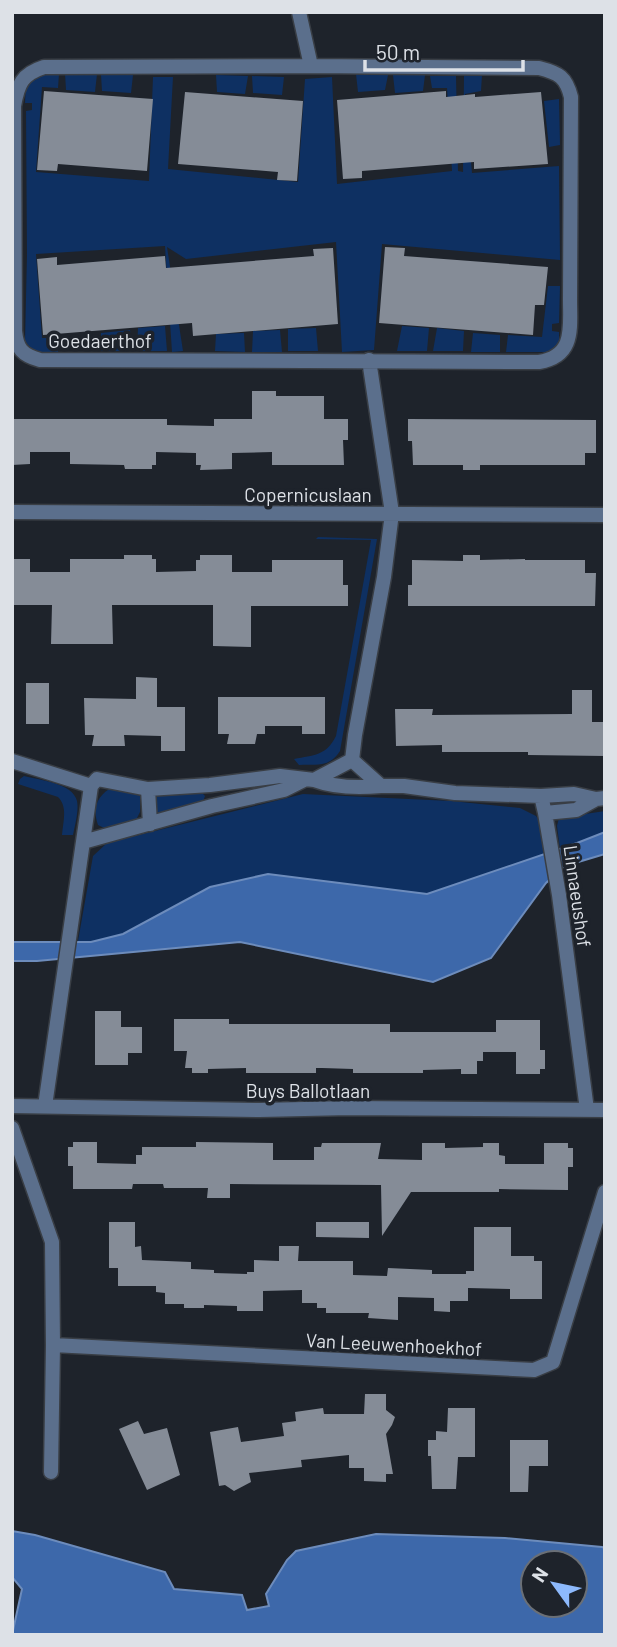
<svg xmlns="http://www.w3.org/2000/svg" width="617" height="1647" viewBox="0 0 617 1647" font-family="Barlow,sans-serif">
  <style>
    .green { fill: #0e3062 }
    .water { fill: #3d68aa; stroke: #6d8cbc; stroke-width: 2; fill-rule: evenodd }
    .building { fill: #858c97 }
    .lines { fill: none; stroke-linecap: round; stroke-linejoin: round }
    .street-casing { stroke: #393e45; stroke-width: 17 }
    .street { stroke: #5b6f8c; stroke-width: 14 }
    .labels { text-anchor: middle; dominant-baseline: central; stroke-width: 7; stroke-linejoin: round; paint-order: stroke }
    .street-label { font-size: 19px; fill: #dde1e7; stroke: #1e232b }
  </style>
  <rect width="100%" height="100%" fill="#1e232b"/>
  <path class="green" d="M65,73L97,74L95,92L66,90Z
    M59,74L58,88L42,87L36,172L149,181L153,77H173L168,169L298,182L305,79L332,77L337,184L452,171L447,88H432L430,76H456L458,171L463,172L464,74L482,75L481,91L465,94L472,173L559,166L560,260L382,244L374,350L342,352L336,242L186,259L167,247L183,351L172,352L165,246L36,254L42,338H58V352C42,352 35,355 25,341L27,255L26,111L32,110V103H25L26,83L36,75Z
    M356,74L388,75L385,90L358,92Z
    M101,75H133L131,93L102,91Z
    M216,75L248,76L245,94L217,92Z
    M393,75H425L423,91L395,93Z
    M252,76L284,77L282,95L253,93Z
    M559,99L560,145L549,147L544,101Z
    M548,286H560L559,323L552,324V331L559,332V345L551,352H506L508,335L542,337Z
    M165,326L167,351H137L138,328Z
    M402,326L429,328L427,351H397Z
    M316,328L318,351H288V329Z
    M437,328L464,331L463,351H433Z
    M130,330L133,351H101V333Z
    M280,330L282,352H252L253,331Z
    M244,333L245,352L215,351L216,334Z
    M473,333L500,335V352H471Z
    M318,537L377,539L340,751C329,768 317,764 299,765L294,759C314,755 326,756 336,736L371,540L316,539Z
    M24,776C39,780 73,783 77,801C79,811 75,825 73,835H62C63,821 68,807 58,797L18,784L20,779Z
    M113,787L132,792L140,796V812L136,820L104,828L98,825C92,808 97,795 113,787Z
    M195,791L203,794L205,796L202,804L162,814L157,813L154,809L155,798L159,794Z
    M303,794L451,801L520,808L536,816L541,823L546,854L427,894L268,874L210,887L123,934L91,942L78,941L93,856L107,843Z
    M605,811V832L560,849L557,826L559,818Z"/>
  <path class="water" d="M605,832V854L565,866L546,883L491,958L433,982L240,942L37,961H12V942H91L123,934L210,887L268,874L427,894L577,843Z
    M12,1531L35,1535L165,1572L174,1589L242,1595L247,1610L269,1606L266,1594L287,1560L296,1551L376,1534L505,1538L602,1547L605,1548V1635H12L22,1589L12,1577ZM533,1563H575V1605H533Z"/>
  <path class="building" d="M44,91L153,99L147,171L58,164L57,171L37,170Z
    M446,91V97L475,94V97L541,92L548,164L474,169V162L362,171V178L343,179L337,100Z
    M185,92L303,101L297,181L277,180L278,172L178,164Z
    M385,247L405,248L404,256L548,267L544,305H535L533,335L379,323Z
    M333,248L338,324L193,336L192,323L43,335L37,259L57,257V265L165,256L166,268L314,256L313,249Z
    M252,391H276V396H324V419H348V440H343L344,465H272V452L232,453V469L200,470L201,465H196V453L156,452V465H152V469H125L124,465L70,464V452H30V464L12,465V419H167V425L214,426V419H252Z
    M408,419L596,420V453H585V465H480V470H463V465H413L412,441H408Z
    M124,555H152V559H156V572L196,571V560H200V555H232V572H272V560H343V585H348V606H251V647L213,646V605H112L113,644H51L52,605H12V559H30V572H70V559H124Z
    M463,555H480V560L525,559V560H585V573H596L595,606H408V585H412V560L463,561Z
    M136,677L157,678V707H185V751H161V736L124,735L125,746H92L94,735H85L84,698L136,699Z
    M26,683H49V724H26Z
    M572,690H592V722H605V756L528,755V752H442V745L396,746L395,709H433L432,715L572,714Z
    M218,697H325V734H302V726H265V734H257L255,744H227L229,734H218Z
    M95,1011H121V1027H142V1053H128V1065H95Z
    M174,1019H229V1024H390V1032H496V1020H540V1050H545V1069H540V1074H516V1052H483V1061H477V1074H461V1069L423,1070V1073H353V1069L322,1068H316V1073H246V1068L208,1069V1073H192V1068H185L187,1051H174Z
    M73,1142H97V1163L136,1164V1155H142V1147H196V1142L273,1143V1160H314V1147H321L322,1143H381L378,1159L422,1160V1143H445V1148L483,1147V1143H499V1155L505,1156V1164H544V1143H568V1148H573V1167H568V1190L499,1189V1192H411L382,1236L381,1185L230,1184V1198H207L208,1188H164L163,1184H133L132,1189H73V1166H68V1147H73Z
    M109,1222H135V1247L141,1246L142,1260L191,1262V1269L214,1270V1273L247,1274V1272H254V1260L279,1261V1246H299L298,1261H353V1275L387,1276L388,1268L432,1270V1274H466V1271H474V1227H511V1256H534V1261H542V1299H510V1289L468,1288V1301H450V1312L434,1311V1298L398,1297V1320L368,1318L369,1313H326V1308H317V1303H302V1290L263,1291V1311H237V1306L204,1305V1308H184V1304H165V1293L156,1292V1286H118V1268H109Z
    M316,1222H369V1238L316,1237Z
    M365,1394H386V1410L395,1417L392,1425L386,1434L393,1474H386V1482L364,1481V1468H349V1455L301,1460L302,1467L249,1473L251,1482L234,1491L225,1485L219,1486L210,1432L238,1427L241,1442L284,1436L282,1423L296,1421L295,1412L323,1408L324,1414H364Z
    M448,1408H475V1457H458L456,1489H432L431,1456H428V1440H436V1431L447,1432Z
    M138,1421L144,1434L167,1428L180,1475L147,1490L119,1429Z
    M510,1440H548V1466H529L528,1492H510Z"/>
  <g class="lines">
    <g class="street-casing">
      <path id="street" d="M299,12L311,66
        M311,66L539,68C559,73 566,77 571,97L570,300C570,328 575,356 539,362L40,360C22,355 17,349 15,331L14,106C18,84 22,74 44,67Z
        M12,512L605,515
        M352,760L355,735L384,577L392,513L369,360
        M12,761L91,786
        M314,780C335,788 358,788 381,786
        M148,789L150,824
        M541,796L545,813L559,895L587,1110
        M545,813L576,810L596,799
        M83,842L212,806L284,790L304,780
        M12,1106L259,1110L350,1108L605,1110
        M45,1106L91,786L97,779L148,789L210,785L280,776L314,780L352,760L381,786H404L455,793L541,796L574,794L596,799L605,798
        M12,1128L52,1242L53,1345L51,1472
        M53,1345L534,1370L553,1362L605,1192"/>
    </g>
    <use href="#street" class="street"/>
  </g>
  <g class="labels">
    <g class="street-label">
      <text x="100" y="340">Goedaerthof</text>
      <text x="308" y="494">Copernicuslaan</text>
      <text transform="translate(578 896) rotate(82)">Linnaeushof</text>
      <text x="308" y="1090">Buys Ballotlaan</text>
      <text transform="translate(394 1344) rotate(3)">Van Leeuwenhoekhof</text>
    </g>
  </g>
  <rect width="617" height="1647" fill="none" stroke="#dde1e7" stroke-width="28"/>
  <g transform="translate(554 1584) rotate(303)"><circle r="33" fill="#1e232b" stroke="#6a6f76" stroke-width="2"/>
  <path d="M0-5L12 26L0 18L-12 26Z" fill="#8db9fc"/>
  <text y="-10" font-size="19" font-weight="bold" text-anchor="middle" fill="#dde1e7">N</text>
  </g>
  <path d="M365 60v10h158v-10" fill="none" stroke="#dde1e7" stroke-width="3.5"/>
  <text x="376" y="60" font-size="21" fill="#dde1e7" stroke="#1e232b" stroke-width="5" paint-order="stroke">50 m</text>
</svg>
